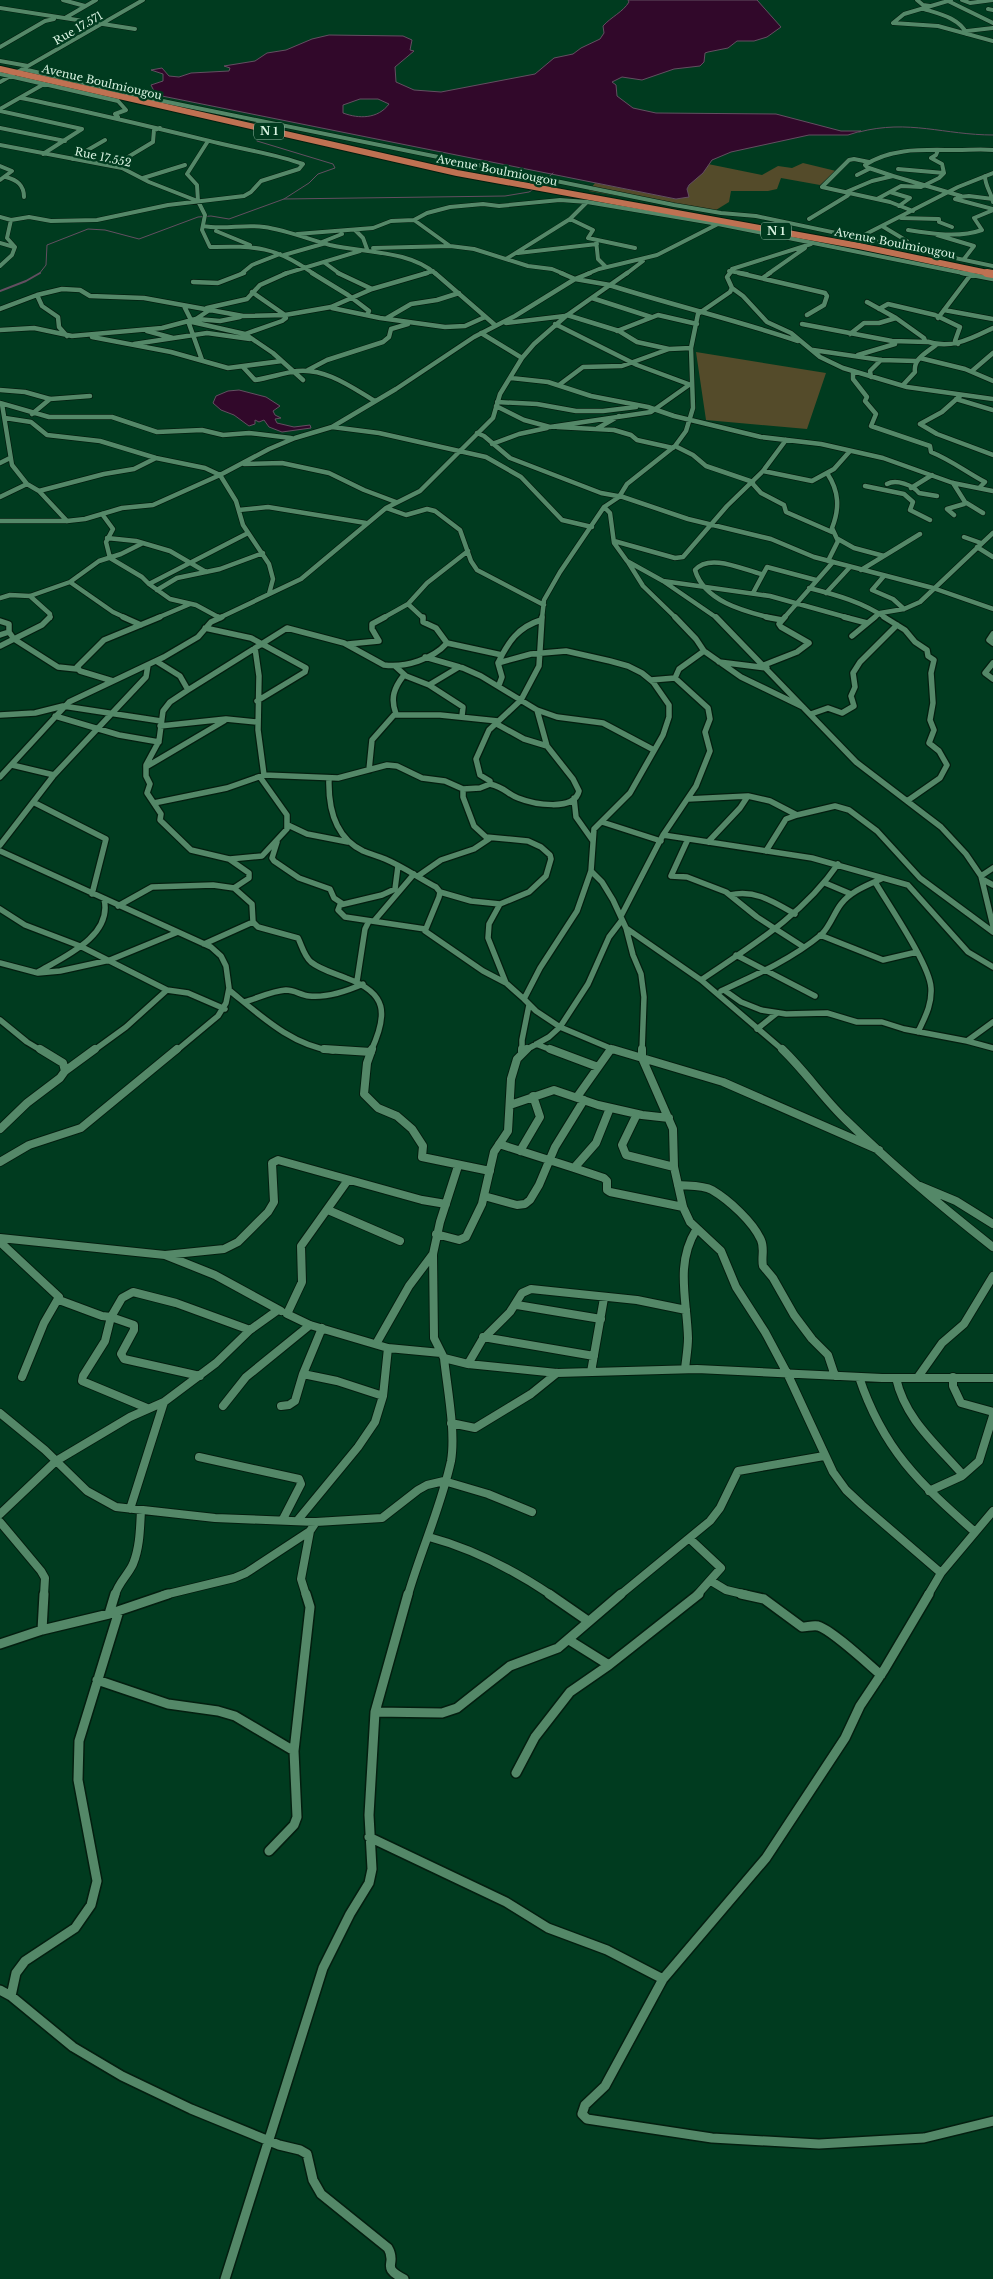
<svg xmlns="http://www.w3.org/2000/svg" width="993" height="2279" viewBox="0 0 993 2279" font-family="'Libre Baskerville',serif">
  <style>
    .green { fill: #544b2a }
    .water { fill: #31082a; stroke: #634f61; fill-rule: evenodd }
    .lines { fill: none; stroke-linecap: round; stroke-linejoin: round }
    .stream-far1 { stroke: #634f61; stroke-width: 1 }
    .stream { stroke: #634f61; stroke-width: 2 }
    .minor-far4-casing { stroke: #031e0f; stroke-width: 5 }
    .minor-far3-casing { stroke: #031e0f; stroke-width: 6 }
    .minor-far2-casing { stroke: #031e0f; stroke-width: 8 }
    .minor-far1-casing { stroke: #031e0f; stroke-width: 10 }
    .minor-casing { stroke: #031e0f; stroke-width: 12 }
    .trunk-far1-casing { stroke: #031e0f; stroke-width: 8 }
    .trunk-casing { stroke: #031e0f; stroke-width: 9 }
    .minor-far4 { stroke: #548868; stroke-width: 4 }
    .minor-far3 { stroke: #548868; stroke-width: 4.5 }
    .minor-far2 { stroke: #548868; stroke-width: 5.5 }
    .minor-far1 { stroke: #548868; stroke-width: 8 }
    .minor { stroke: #548868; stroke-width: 9 }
    .trunk-far1 { stroke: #bf7152; stroke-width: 6 }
    .trunk { stroke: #bf7152; stroke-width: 8 }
    .labels { text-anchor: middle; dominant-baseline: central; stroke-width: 5; stroke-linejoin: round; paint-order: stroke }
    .far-street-label { font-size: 11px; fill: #d9f4e2; stroke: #003b1f }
    .shield { fill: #003b1f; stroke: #98bca8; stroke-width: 1 }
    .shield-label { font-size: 11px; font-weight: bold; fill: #d9f4e2 }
  </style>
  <rect width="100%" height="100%" fill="#003b1f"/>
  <path class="green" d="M803,163L836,171L820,185L781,178L777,189L768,191H731L729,202L716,210H697L589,191L595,183L676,199L688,193L687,189C692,179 702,174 708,164L762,175L778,166L792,168Z
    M696,352L826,373L807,429L706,420Z"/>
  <path class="water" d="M628,0H757L781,27L767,37L754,41H737L728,48L708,52L705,53L704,62L700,66L674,69L642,80L622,77L612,82L616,85L617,96L633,108L656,113L776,114L841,131H861L848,135H809L731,152L712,160L703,173L689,185L687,189L689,197L676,199L162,96L154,91L151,85L163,81V74L151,70L162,68L169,76L179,77L191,73L229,71L230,68L224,66L255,61L267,53L286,50L312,39L329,35L403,36L412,40L410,50L414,51L395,67L396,82L414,90L441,92L535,74L554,58L573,54L581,48L600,39L604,33L603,26C611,17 623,12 629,2ZM360,99H378L389,104C378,119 359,119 343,113V105Z
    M239,390L266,397L280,406L273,411L275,415L281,418L275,419L277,423L294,427L310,425L311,428L282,432L269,427L264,420L259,422L255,420V424L249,426L234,415L221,410L213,403L216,396L228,391Z"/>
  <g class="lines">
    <path class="stream-far1" d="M859,132C909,119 944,135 993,135
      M539,186L553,173
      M284,199L505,196L529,192L534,189
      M39,274L46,265L47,245L88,229L105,230L139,239L198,217L211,216L229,219L284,199L309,183L318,174L335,168L333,164L257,141"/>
    <path class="stream" d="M0,291L26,281L40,273"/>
    <g class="minor-far4-casing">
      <path id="minor-far4" d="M63,0L85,6
        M917,0L923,5L930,6
        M946,0L993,23
        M962,0L970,3L993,0
        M0,8L135,29
        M924,9C940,14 959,18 967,34
        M988,9L993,10
        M65,18L96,0
        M893,23L938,26L993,41
        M893,23L904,14L951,0
        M967,31L993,28
        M0,47L45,21L54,19
        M0,61L28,66
        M23,69L153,99L674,205L721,213L756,216L993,266
        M0,74L118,101L126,110L115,114L118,117
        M0,82L143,0
        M0,109L44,84
        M0,111L82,129L43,154
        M0,128L65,141
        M208,141L187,174L197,185L198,201L205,215L202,230L210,247C256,246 275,246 314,274
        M0,145L122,168L149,182L195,200
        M72,159L105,140
        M869,162L854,159L849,160L822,187L890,202L913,211
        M0,166L12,171L0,180
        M113,166L153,142L154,130L160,128
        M869,168L893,176
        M898,169L944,173L942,164L931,158L936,155L938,150
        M857,175L869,169L865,165C892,147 926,150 957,150C969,150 981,149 993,150
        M985,176C985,186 991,192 993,202
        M6,177C17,180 24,185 24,197
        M143,178L185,165
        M890,192L910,198L899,206
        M958,197L969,196L993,199
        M877,199L901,186L921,187L939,178L944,173
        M955,199L993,209
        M0,217L11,220L29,217L51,221L97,220L168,205L244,196L251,192L261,181L299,169L303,164C276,154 246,150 218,143C152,127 87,111 21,98
        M901,218L939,219V222L952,227
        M570,219L593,230L588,238L635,248
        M809,219L847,196L849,194L846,192L872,181L893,176L961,196
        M11,220L7,238L15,247
        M414,220L450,246L474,249L528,266L552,269L564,274
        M203,226C224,230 243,224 264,227C286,230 308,239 330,245C365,253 409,250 436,274
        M882,226L907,241L905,247
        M355,230L363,238L367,249
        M908,230C932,234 959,238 982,230L974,218L993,210
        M216,231L250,245
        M297,234L373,228L391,221L414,220L427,213L450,207L483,204L499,206L560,200L587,202L718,224
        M937,235L974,246L964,259
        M860,237L958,187L993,173
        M596,240L598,259L606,267
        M322,242L342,234
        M0,243L14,247
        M373,248L450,246
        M518,253L597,244
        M284,255L326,243
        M506,259L570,219L587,202
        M325,263L340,274
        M0,266L12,255L15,247
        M729,271L747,274
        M241,274L252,265L280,254
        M284,274L360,251
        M423,274L433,271
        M587,274L599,269L657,255L718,224L968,274
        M626,274L643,261
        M729,274L732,269L811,244
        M768,274L805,248
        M971,274L973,272"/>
    </g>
    <g class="minor-far3-casing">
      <path id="minor-far3" d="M312,273L348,295L369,311L367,315
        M338,273L372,289
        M435,273L495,325
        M561,273L575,279L610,285
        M739,273L825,293L827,296L824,305L807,315
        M962,273L993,279
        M764,277L770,273
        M193,282L218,283L244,273
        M609,285C672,305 736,320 798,341
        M732,288L743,296L767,322L791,333L820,357L843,368L907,387L993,399
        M252,292L285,315
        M37,295L42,306L58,317L59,327L67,336
        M592,298L651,317
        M867,302L896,318L924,338L925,341C951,350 970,339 993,328
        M184,306L192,322L245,334L273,353L303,380
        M207,308L247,299L260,285L287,273
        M332,308L380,318L445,327L465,326L485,317
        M0,309L37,295L62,289L80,290L90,296L144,298L243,316L285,315
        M879,309L888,304L935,315L960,327L955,341L958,344
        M944,310L993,319
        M567,315L619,331L637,342L669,349
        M387,318L411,304L437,300L459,293
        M938,318L972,273
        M197,319L220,321L240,317
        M188,321L202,360
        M506,323L565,316
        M555,324L637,365L691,385
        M802,324L892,341L927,342
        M0,330L34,328L72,336L162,328L196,319L208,311
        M147,331L173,338
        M617,331L658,315L697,324
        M481,333L522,358
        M245,334L282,321L286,318L285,315L331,307L372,289L427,273
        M850,334L864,323H879L896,318
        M92,337L171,352L228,368L282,361
        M134,344L207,333L250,339
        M813,350L881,360L916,361
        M858,355L895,344
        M920,358L965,369L993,381
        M243,367L255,380C269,378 283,373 297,371C326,368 351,387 375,401
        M308,370L327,360L383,342L389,337L391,329L408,324
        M853,371V379L867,397L865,401L876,414L871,426L930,446L931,452C951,460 966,472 985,482L979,488
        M972,371L993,353
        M871,377L870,371L881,360
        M511,378L548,382L591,396L648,407L674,416L761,437L821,444L883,458L953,483L993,491
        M559,385L583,367L622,366L669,349L691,348
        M903,385L915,372C913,359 926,353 936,345
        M0,390L25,392L50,399L90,396
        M956,399L993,410
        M497,402L537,404L576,411H603L636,407
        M0,403L49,417H112L157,432L202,430L223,435L249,433L291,438
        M2,404L12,465L27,484L39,491L67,521
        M496,406L524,420L550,427L651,412L689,385
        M32,414L50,399
        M5,418L31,422L47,435L100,441L156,458L205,468L220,475L236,501L243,525L269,564L273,579L269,594
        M920,424L937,434L993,455
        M920,424L942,412L960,396
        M332,427L379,433L486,457L521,477L562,520L592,527
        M557,427L614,430L631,435L637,440L673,448
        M598,428L619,416
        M477,433L484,436L510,458L601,493L623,497L688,519L771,539L814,557L933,588L993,609
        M492,444L519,434L547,428
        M675,446L693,455L706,466L753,482
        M0,463L10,458
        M244,464L282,463L329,473L364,490L396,502
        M763,471L812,481L834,469L850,451
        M827,473C839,491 840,508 832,528L838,541L828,561
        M752,483L761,493L784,505L786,512L832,532
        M953,483L965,502L983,513
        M887,484C896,479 913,485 919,493L937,496
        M865,486L904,494L913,502L910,510L930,520
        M911,488L932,475
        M39,491L104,474L134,469L156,458
        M0,497L27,484
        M604,507L610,513L614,543L627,561L663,581L717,618
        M386,508L406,515L427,509L435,511L460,530L471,561L477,570L544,605
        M239,510L268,507L366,523
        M102,514L113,529L106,542L110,558L142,577L149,584
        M954,515L947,509L964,504
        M0,521H67L85,519L122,508L153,505L220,475L269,449L295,438L332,427L396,389L474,337L515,316L575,279L590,273
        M964,537L981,543
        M107,538L136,541L170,551L206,572
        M838,539L854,548L884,556L861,570
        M614,541L675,558L683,557L727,506L763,471L786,440
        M977,547L993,557
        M884,556L920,534
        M628,562L643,586L676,618
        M761,574C742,569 709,553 695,570C704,601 743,611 771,618
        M884,576L872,590L893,599L904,609
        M663,581L770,596L849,618
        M809,588C837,595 862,602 886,618
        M157,590L177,578L220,569L263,553
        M753,593L767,567L816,580
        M826,593L850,567
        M30,596L50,614V618
        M0,598L10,595L30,596L70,582
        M408,604L423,618
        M126,618L113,612L70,582L99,561L121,554L143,543
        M157,618L190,604
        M219,618L301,579L386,508L420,491L493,418L500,394L522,358L534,344L566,316L627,273
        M220,618L196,605L170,599L149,584L248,533
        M383,618L408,604L427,583L468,551
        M542,618L544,600L560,572L604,507L619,497L627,484L675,446L686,431L693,408L691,348L698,314L730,292L732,288L727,277L730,273
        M784,618L833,562
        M874,618L880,613L904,609L920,602L993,533"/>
    </g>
    <g class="minor-far2-casing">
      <path id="minor-far2" d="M123,617L141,625
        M218,617L220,618
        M423,617V622L436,628L447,643
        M716,617L856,762L941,827L966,854L981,876L993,926
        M766,617L782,620
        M844,617L867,623
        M884,617L905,630L915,642L927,650L928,656L934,660L931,673L933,703L930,720L934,730L929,743L939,751L947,765L940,778L907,801
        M0,621L9,624V632L14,639L0,646
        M205,628L251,638L306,668L305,672L257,701
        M993,634L989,640L993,643
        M0,635L9,632
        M852,636L875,617
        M14,639L42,625L50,617
        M14,639L58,667L77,669
        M348,644L379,641L372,629V624L385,617
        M255,648L259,676L258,730L264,775
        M704,651L741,677L803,707
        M425,657L463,668L481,676L537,710L557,717L603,723L654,750
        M156,661L180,676L188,690L170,702L163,711L159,741L146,765V776L150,784L147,793L161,814L160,820L191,850L229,859L249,873V878L234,888L252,904L253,922L258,927L298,938C302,946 304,956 311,962C321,970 334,973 346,978C388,993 388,1014 371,1051
        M719,662L767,668
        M498,663L531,654L566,651L610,661L628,666L642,673L653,682L669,705V717L663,735L630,793L594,829L591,871L577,911L540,968L524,999L536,1011L560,1027L588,984L609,937L622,920
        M993,663L985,673L993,679
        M764,665L797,652L809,643L781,627L779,624L785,617
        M395,666L406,676L429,685
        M459,667L429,685L463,707L462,716
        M651,680L675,678
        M113,681L80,671L77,667L104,640L160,617
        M499,685L502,677L498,663C508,642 518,627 541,620
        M188,690L287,628L344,643L384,665C405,668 433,659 447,643L502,655
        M396,714C390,698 394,688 404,675
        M811,714L828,708L842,713L854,706L851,696L855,687L853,673L860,662L897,625
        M0,715L35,713L63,706L161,721
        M55,716L119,735L159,742
        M495,723L524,739L547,746
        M160,726L226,719L257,722
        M12,765L54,775
        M146,767L224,721
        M369,770L372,740L394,715H440L498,721
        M0,777L69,702L164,657L198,637L211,622L222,617
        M329,778C328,807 334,837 363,851C370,854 378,856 385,859C402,866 419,878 436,887L440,892L439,897L425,931L483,971L506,983
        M490,784C506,788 507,794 518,798C533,804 574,812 579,791L573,779L547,746L537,710
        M574,798L576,817L593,841
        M688,799L748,796
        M33,802L106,839L92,894
        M154,803L227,788L264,775L338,778L387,765L397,766L422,778L445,781L463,789
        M602,822L661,841
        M288,825L307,834L348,842
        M663,835L812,858L908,885L968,952L993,967
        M688,839L671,876L687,877L726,892L757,917L802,946
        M277,842L272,858L274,861L299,878L330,889L334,898L343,904
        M708,842L740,808L748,796L770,801L797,815L835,806L849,810L877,831L920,878L993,932
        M0,845L54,775L146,677L148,665
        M0,851L211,947L221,956L226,966L229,988L226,1003L218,1016L176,1051
        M766,851L786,819L797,815
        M230,859L262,856L287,829V815L260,777
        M398,866L395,889L382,895L340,905L338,910L345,917L425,929
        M591,871L602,882L613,900L626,928L633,955L641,974L644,997L642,1051
        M418,876L441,860L474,849L489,839
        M981,876L993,868
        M982,879L993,885
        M875,882C888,904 930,965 931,988C932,1005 925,1017 918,1032
        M825,883L851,894
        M440,892L471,901L500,904
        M730,895C755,889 774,902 795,914
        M118,906L152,887L213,885L234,888
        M0,909L25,925L80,946L167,990
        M621,916L663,835L696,786L710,751L705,732L710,719L708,708L675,678L679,669L704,651L696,639L675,617
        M374,921L414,874
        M626,928L701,980L784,1051
        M820,935L883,960L917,952
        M204,944L253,922
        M736,955L815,996
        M0,963L38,973L60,971L110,960L178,932
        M38,972C64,957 113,936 104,899
        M701,980C751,946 803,915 838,864
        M357,981L365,929L369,921
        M229,990C261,1016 291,1045 333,1051
        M724,990L741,1002L761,1010L786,1014L827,1013L857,1022H882L904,1029L967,1041L993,1022
        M721,991C756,975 792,959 822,934C830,926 834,913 841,904C851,891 868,885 883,878
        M524,999L506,983L488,938L489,924L500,904L529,892L546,876L551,859L550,855L541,847L528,841L486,837L474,826L463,797V789L480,788L490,784V781L480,775L476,759L489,730L521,700L539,666L542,617
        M244,1002C258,998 272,991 286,990C294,990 301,995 309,996C327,998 347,991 363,984
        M0,1020L27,1042L42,1051
        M757,1029L777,1013
        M967,1041L993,1048
        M536,1044L554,1051
        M93,1051L126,1027L167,990L188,993L225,1009
        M522,1051V1040L529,1005
        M524,1051L549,1037L560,1027L617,1051
        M610,1051L611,1049"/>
    </g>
    <g class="minor-far1-casing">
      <path id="minor-far1" d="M324,1049L371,1052
        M372,1049L367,1063L364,1094L378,1108L397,1116L412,1129L423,1146L422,1157L490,1171
        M522,1049V1052
        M550,1049L598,1067
        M612,1049L723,1082L879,1150
        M642,1049V1058L673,1129L674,1167L683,1207L690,1222L721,1251L736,1287L765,1332L788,1375L833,1472L846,1490L862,1505L941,1573
        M782,1049C806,1072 823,1098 846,1120C892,1165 942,1207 993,1247
        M65,1071L95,1049
        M577,1097L611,1049
        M510,1105L554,1090L598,1105L642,1115L669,1118
        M637,1114L622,1145L626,1155L674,1167
        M0,1129L27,1103L60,1078L65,1071L63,1063L40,1049
        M499,1144L574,1168L596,1143L610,1108
        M520,1151L540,1117L533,1096
        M0,1162L29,1145L81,1128L177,1049
        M458,1166L440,1222L433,1254L434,1338L444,1358L468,1364L557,1373L697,1369L882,1378H993
        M574,1168L604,1178L607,1181V1190L610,1192L683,1207
        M348,1180L301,1246L302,1282L287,1314L310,1325L388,1348L441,1353
        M678,1185C689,1186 703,1185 712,1190C729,1200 753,1222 761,1240C765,1249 761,1257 763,1266L773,1278L794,1315L812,1339L828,1355L835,1376
        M920,1186L956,1201L993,1224
        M484,1196L517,1205L525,1204L530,1200L539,1185L555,1147L584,1100
        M328,1210L400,1241
        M436,1234L459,1240L466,1237L482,1204L494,1152L508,1131L511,1079L517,1059L527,1049
        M0,1238L165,1255L215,1275L281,1311
        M0,1242L59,1297L44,1323L22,1377
        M165,1255L224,1249L238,1242L268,1212L274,1202L272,1163L278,1160L422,1200L446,1204
        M59,1300L102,1316L111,1317L122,1298L133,1292L176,1303L250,1330
        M517,1305L601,1319
        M483,1337L594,1356
        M376,1344L409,1286L433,1254
        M468,1364L482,1340L510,1312L522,1293L531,1289L637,1300L686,1310
        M685,1369C686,1359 688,1348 688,1338C687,1300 675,1264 696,1230
        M591,1372L604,1298
        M303,1374L337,1381L383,1396
        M859,1377C883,1449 919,1483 975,1532
        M918,1377L942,1343L964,1324L993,1276
        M953,1377V1386L961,1403L993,1412
        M896,1378C905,1419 936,1444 963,1475
        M223,1406L246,1377L310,1325
        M281,1406L289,1405L295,1401L303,1374L322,1328
        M147,1408L82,1381L83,1376L105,1341L111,1317L134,1325V1330L121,1354L124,1359L200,1376
        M0,1413L45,1450L87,1491L116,1507L215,1518L316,1522
        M451,1423L475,1428L531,1394L557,1373
        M199,1457L299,1479L301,1484L283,1519
        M929,1491L962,1476L979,1461L993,1416
        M130,1509L164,1402
        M0,1514L56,1461L130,1417L164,1402L216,1363L250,1330L278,1310
        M297,1521L358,1447L375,1422L383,1396L388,1348
        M0,1522L41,1571L45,1578L44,1595
        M429,1537C474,1549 512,1569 551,1595
        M690,1539L721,1568L697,1595
        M711,1581L726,1590L747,1595
        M115,1595C118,1583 128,1575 133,1564C140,1547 140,1528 141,1510
        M164,1595L234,1578L246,1573L310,1531L316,1522L382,1518L418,1490L427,1485L444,1481L488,1494L532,1512
        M306,1595L301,1579L310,1531
        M408,1595C421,1550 441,1507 451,1461C456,1432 447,1387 444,1358
        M620,1595L710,1521L720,1508L738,1471L824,1456
        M928,1595L941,1573L993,1511"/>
    </g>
    <g class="minor-casing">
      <path id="minor" d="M549,1594L588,1621
        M741,1594L764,1599L802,1627C807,1627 813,1625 818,1626C832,1630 868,1664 881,1675
        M929,1594L884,1670L860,1706L845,1738L766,1858L663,1979L605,2086L585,2105L582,2114L587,2119L712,2138L819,2144L924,2138L993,2121
        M109,1614L115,1594
        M42,1630L44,1594
        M569,1640L609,1665L699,1594
        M0,1644L42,1630L109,1614L168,1594
        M97,1680L168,1704L218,1711L235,1716L294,1751
        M375,1712L442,1713L457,1708L510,1666L558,1648L621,1594
        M516,1773L535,1737L570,1692L609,1665
        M369,1837L506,1902L548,1928L607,1950L663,1979
        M269,1851L294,1825L297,1817L294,1751L310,1607L306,1594
        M0,1990L11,1996L73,2047L122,2076L191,2109L279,2145L300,2150L307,2154L313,2180L321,2194L388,2248C398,2265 379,2266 404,2279
        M11,1996L16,1973L25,1961L75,1928L91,1905L97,1881L78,1780L79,1741L119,1611
        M225,2279L323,1968L350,1914L369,1883L372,1869L369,1815L375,1712L408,1594"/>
    </g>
    <g class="trunk-far1-casing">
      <path id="trunk-far1" d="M0,69L457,173L859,246L993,274"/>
    </g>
    <g class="trunk-casing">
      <path id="trunk" d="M987,273L993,274"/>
    </g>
    <use href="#minor-far4" class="minor-far4"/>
    <use href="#minor-far3" class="minor-far3"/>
    <use href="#minor-far2" class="minor-far2"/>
    <use href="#minor-far1" class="minor-far1"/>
    <use href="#minor" class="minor"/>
    <use href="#trunk-far1" class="trunk-far1"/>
    <use href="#trunk" class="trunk"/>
  </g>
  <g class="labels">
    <g class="far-street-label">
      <text transform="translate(78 28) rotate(-30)">Rue 17.571</text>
      <text transform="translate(102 82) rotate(13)">Avenue Boulmiougou</text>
      <text transform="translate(103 157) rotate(12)">Rue 17.552</text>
      <text transform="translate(497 170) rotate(11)">Avenue Boulmiougou</text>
      <text transform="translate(895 243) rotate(11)">Avenue Boulmiougou</text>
    </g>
    <g class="shield">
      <rect x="254" y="122.5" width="30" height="17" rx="4"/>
      <rect x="761" y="222.5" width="30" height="17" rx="4"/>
    </g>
    <g class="shield-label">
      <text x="269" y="131">N 1</text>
      <text x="776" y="231">N 1</text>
    </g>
  </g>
</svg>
